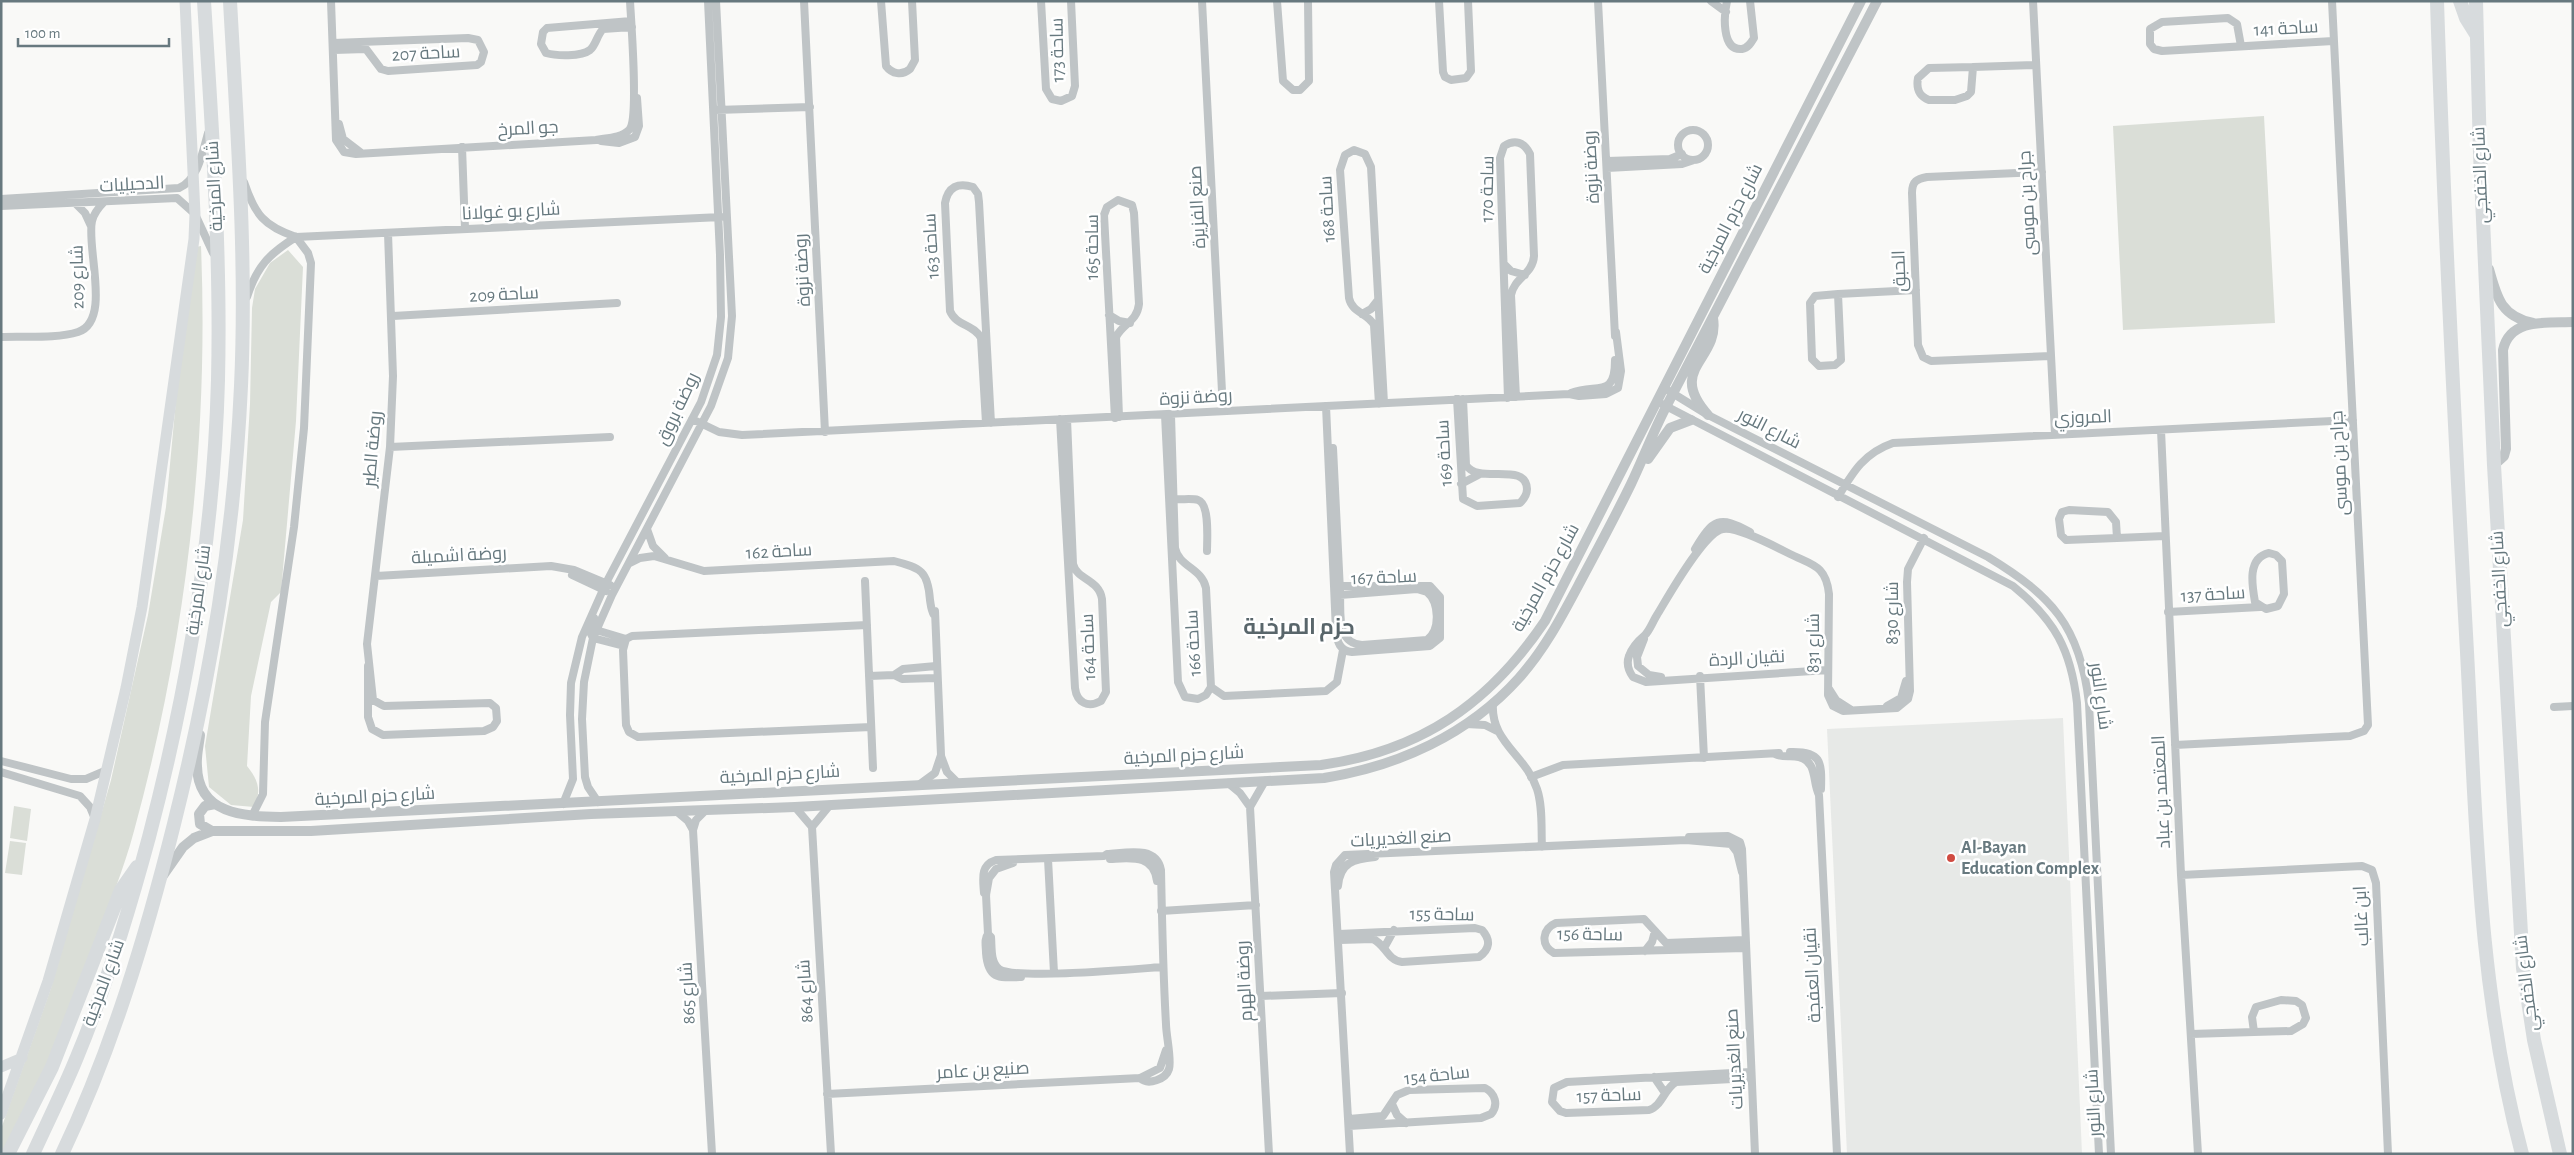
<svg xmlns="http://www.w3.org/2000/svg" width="2574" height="1155" viewBox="0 0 2574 1155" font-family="'Alegreya Sans',Cairo,sans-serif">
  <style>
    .built { fill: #e7e9e7 }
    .green { fill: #daded7 }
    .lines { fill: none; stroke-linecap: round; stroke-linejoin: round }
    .minor { stroke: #bfc4c6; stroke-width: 8 }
    .tertiary { stroke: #bfc4c6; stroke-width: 10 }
    .secondary { stroke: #d7dbdd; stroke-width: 11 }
    .trunk { stroke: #d7dbdd; stroke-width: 14 }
    .poi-dot { fill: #d04b41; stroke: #fff; stroke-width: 2 }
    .labels { text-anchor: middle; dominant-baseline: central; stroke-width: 5; stroke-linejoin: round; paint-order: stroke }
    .street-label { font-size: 18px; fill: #67797f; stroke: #fff }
    .poi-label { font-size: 18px; font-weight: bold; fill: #67797f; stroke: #fff; text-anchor: start }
    .district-label { font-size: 22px; font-weight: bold; fill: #59666b; stroke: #fff }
  </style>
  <rect width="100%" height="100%" fill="#f9f9f7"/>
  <path class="built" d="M2063,718L2082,1154H1847L1827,729Z"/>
  <path class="green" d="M2264,116L2275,323L2123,330L2113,126Z
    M201,246C209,441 186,642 134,831C124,869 108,906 96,943C76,1001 53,1058 24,1113C17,1126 10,1141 1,1154V1129L51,988L111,780L148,615L166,507L176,400L196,247Z
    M288,250L303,267L296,421L281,592L271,602L251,696L247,766C258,780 262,790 254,807L231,805L209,787L205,746L243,520L250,404L252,308L255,289L270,263Z
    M14,806L31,809L27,841L10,838Z
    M10,841L26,843L22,875L5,873Z"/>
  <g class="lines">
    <path class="minor" d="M331,1L336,140L344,152L356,154L596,140C606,138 621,138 629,130C639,120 631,21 630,1
      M804,1L825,432
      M881,1L886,66C892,74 902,76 910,69L915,60L912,1
      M1041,1L1046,89L1052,99L1061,101L1072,96L1075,86L1071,1
      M1202,1L1223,411
      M1277,1L1283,81L1293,90H1300L1309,81L1308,1
      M1439,1L1443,72L1445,77L1451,80L1466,78L1471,71L1468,1
      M1598,1L1615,336
      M1711,1L1726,12
      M1727,1C1724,14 1721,51 1742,49C1748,48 1751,43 1754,38L1750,1
      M2033,1L2055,434
      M631,21L547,28L543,32L541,44L546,53C556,56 581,57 590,50C596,45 597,35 603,29L632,27
      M333,43L468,38L478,40L484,52L481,62L477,65L388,71L381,69L366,49L334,50
      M2241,46L2237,24L2228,18L2162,22L2150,29V44L2154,49L2162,51L2333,41
      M1973,67L1971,92L1967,96L1955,100H1929C1919,96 1916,89 1918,78L1929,68Z
      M1973,67L2036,65
      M716,110L810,107
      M339,124L343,139L360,152
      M1678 145a15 15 0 1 1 30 0a15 15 0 1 1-30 0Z
      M601,141L619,143L635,137L639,126L637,98
      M462,147L465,229
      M1607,161L1670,159L1682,154
      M1607,168L1682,164L1694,160
      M2042,172L1927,177C1917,179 1912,181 1912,193L1918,345L1923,357L1931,361L2051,356
      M244,182C255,215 264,226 296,237L721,217
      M1,199L179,188C198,180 203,151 208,133
      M75,203L85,213L91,226
      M1,206L177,198L195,214L213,253
      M1504,264L1511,271L1525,275
      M1838,294L1841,360L1835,365L1819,366L1812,359L1810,303L1815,296Z
      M1838,294L1916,290
      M247,297C257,266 269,254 296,237
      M1362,314L1371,309L1378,300
      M1109,315L1119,321L1130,323
      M393,316L617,303
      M1,337C24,336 57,339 78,332C112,321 86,248 92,221C94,213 99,207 104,202
      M1669,391L1708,415L1988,557C2052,596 2080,626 2089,703L2111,1154
      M1571,393C1597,383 1615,399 1615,360
      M1508,398L1500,158L1504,146C1515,139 1524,142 1530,154L1534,256C1533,274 1514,278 1511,295L1516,397
      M1457,399L1463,499L1477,506L1520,503C1524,499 1527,495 1527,489C1526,461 1478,485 1466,465L1463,399
      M1379,404L1374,325C1368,313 1352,313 1349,298L1340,170L1345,155L1354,150L1365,154L1371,167L1384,403
      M1662,404L2013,586C2055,620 2071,650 2077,703L2099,1154
      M1326,406L1336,631C1337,642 1340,651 1352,652L1430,646L1440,638V597L1430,586H1334
      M1165,415L1178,682L1185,697L1198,699L1206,695L1211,687L1206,588C1202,568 1179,567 1175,548L1171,415
      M1115,418L1104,215L1107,207L1118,200L1132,205L1134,213L1139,304C1137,322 1123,323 1116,337L1119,417
      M692,419L719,432L742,435L1569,394L1579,396L1606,394L1618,388L1621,371L1616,332
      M1060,419L1075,688C1077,703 1088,708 1101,701L1106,692L1102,599C1099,579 1077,580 1073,564L1067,419
      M986,423L981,338C974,324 956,326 950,311L945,203C948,187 958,182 973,187L978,194L979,202L991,423
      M2161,430L2181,875L2198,1154
      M390,447L610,437
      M1333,448L1340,591
      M1461,484L1480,474
      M1838,497C1853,472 1864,453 1893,443L2353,420
      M1174,499C1181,500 1192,498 1198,500C1210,504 1207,540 1207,551
      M2069,510L2108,512L2116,522L2117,538L2066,540L2061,535L2059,519L2062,512Z
      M647,529L653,546L665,558
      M2117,538L2165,536
      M1695,549C1713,519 1719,515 1750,532
      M2269,553L2276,555L2282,561L2284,594L2278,606L2266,609L2255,602C2252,585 2247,558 2269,553Z
      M630,563L640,558L654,556L704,571L894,561C921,568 928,571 930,600C931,606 931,610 934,615
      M572,575L606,591
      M376,576L551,566L574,570L610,585
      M865,581L873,768
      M1417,589L1427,592C1439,602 1441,630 1427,640L1362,645C1336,643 1341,614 1340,595Z
      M2168,612L2260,607
      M594,618L590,632L593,638L624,646
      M867,625L632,636L626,639L623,650L626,725L629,732L638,737L871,727
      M596,630L626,639
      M1644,639L1637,657L1638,666L1649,675L1661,677
      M368,666V717L372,729L383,735L484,731L493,727L497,721L496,708L490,703L384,706L373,700L367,644L390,447L393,376L388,233
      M1828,670L1646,682L1633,677C1628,670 1626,664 1629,656C1632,647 1639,640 1645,635C1650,630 1653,621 1657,615C1668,597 1704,532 1723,529C1737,526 1776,547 1790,554C1812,565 1826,565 1829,594L1828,695L1833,706L1843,711L1897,708L1908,699L1910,691L1907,582L1908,569L1924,538
      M894,675L903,669L936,666
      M869,676L894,675L902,679L937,678
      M1700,676L1704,758
      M1211,687L1224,696L1326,691L1337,682L1343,650
      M1829,689L1836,700L1850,709
      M1493,703C1490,742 1526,755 1537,789C1543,807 1541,828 1542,847
      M1887,706L1901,698L1906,681
      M2554,707L2573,706
      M1466,724L1485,725L1497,731
      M2175,745L2350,736L2364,731L2368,725L2332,1
      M1790,752C1821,751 1822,761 1821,789
      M1775,754C1782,758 1791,755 1799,757C1818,762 1812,782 1819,795L1837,1154
      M941,756L947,772L958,783
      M1,761L71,779H86L107,770
      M1,772L80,796L90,807L95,819
      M1531,777L1563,765L1779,753
      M1228,783L1240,793L1250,807L1269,1154
      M920,784L935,773L941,755L935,611
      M598,802L588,787L585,777L582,719L584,682L593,638L612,595L711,406L728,358L732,316L716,1
      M563,804L573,779L570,715L571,683L582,637L606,583L701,402L717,355L721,317L720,255L708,1
      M830,805L812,827L831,1154
      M795,807L812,827
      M1250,807L1265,781
      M676,811L688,821L693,830
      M705,811L696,820L693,830L712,1154
      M252,816L263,794L265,722L294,527L304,428L311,263L308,253L296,237
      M1689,837L1728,836L1740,842L1742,849L1755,1154
      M1048,859L1054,973
      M1110,859C1131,858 1154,854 1157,881
      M1013,863L996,869L989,878L986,895L988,934L991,937C992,947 990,962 999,969C1016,980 1135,969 1162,967
      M2181,875L2362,866L2372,870L2376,883L2388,1154
      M1338,886C1340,862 1354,859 1375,857
      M986,895L984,893C983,879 980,865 996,860L1104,856L1107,854C1126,853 1156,845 1161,870C1162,921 1163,973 1166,1024C1166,1035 1172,1061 1169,1069C1166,1079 1148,1086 1140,1078
      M1161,911L1256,905
      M988,934C984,939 986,946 986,953C988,979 998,978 1021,977
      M1339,934L1475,928L1482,930C1491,940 1490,949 1479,957L1402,962C1387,960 1386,945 1373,939L1340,940
      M1745,940L1666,943L1644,919L1556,923C1542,929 1540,945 1554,953L1745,948
      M1384,948L1394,930
      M1645,951L1652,942L1655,931
      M1261,996L1342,993
      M2281,1000L2296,1001L2302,1005L2306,1018L2303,1024L2291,1031L2254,1032L2252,1017L2256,1007Z
      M2191,1034L2254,1032
      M1751,1072L1567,1082L1554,1088L1552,1102L1560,1111L1566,1113L1649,1110C1662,1106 1664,1089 1676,1082L1751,1078
      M1654,1077L1665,1093
      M827,1094L1140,1078L1160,1068L1166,1050
      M1392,1104L1397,1115L1406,1123
      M1349,1119L1383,1116L1397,1095L1409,1090L1485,1088C1495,1093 1499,1105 1491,1114L1481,1118L1349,1126
      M1350,1154L1334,872L1336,865L1345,855L1686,840L1731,844L1737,852L1742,872"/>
    <path class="tertiary" d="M2489,269C2497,298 2501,316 2533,323
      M1708,415C1666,368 1720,360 1713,318
      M1648,459L1670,428L1691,420
      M2494,465L2504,456L2506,449L2503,350C2510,318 2546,323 2573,322
      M200,735C199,745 196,756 197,766C198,815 244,816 281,817L1321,765C1421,751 1489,704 1545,621L1861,1
      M212,831L200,824L199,814L205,806L215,804
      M162,877L183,847L194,838L212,831H311L591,814L795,807L1324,778C1398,766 1468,735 1519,678C1544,650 1561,618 1578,586C1596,552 1614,519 1631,484C1643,459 1653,432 1666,407C1736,272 1807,137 1877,1"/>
    <path class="secondary" d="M1,1067L22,1058
      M1,1114L48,981L95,819L126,688L142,607L194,239L195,214L185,1"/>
    <path class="trunk" d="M2437,1C2444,218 2455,435 2467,652C2476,820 2478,990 2522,1154
      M2460,1L2466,18L2476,34
      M2476,1L2480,153L2494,465L2523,968L2534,1040L2560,1154
      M8,1154L52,1067L121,890L137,867
      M33,1154C48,1121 64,1089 77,1057C107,985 129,911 149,837C188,688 214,535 218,380C221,254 212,128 204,1
      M62,1154C112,1049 146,936 174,824C211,676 234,538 241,386C247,258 237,129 230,1"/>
  </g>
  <circle class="poi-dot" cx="1951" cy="858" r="5"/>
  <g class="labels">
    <g class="street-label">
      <text transform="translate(2286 29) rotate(-3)">ساحة 141</text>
      <text transform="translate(1058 50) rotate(-91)">ساحة 173</text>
      <text transform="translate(426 54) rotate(-3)">ساحة 207</text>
      <text transform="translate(528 129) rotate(-3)">جو المرخ</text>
      <text transform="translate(1592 167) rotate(-93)">روضة نزوة</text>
      <text transform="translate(2481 175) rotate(-92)">شارع الخفجي</text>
      <text transform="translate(132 185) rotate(-3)">الدحيليات</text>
      <text transform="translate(215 186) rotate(-93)">شارع المرخية</text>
      <text transform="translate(1488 189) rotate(-89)">ساحة 170</text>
      <text transform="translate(2028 203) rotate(-93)">جراح بن موسى</text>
      <text transform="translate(1198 207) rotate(-93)">صنع الفزيرة</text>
      <text transform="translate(1328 209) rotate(-93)">ساحة 168</text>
      <text transform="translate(511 212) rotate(-3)">شارع بو غولانا</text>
      <text transform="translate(1731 219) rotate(-63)">شارع حزم المرخية</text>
      <text transform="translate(932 246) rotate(-93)">ساحة 163</text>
      <text transform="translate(1093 247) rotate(-90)">ساحة 165</text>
      <text transform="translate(803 270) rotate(-93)">روضة نزوة</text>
      <text transform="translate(1900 271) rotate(-92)">الحبق</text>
      <text transform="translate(78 277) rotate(-91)">شارع 209</text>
      <text transform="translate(504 295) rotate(-3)">ساحة 209</text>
      <text transform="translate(1196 398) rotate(-3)">روضة نزوة</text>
      <text transform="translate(678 409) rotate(-65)">روضة بروق</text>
      <text transform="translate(2083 418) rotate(-2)">المروزي</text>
      <text transform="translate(1769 429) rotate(27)">شارع النور</text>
      <text transform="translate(373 449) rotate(-85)">روضة الطير</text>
      <text transform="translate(1445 453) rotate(-93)">ساحة 169</text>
      <text transform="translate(2340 463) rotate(-93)">جراح بن موسى</text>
      <text transform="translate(779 552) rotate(-3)">ساحة 162</text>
      <text transform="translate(459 556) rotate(-3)">روضة اشميلة</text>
      <text transform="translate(1384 578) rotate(-2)">ساحة 167</text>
      <text transform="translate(1546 578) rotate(-61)">شارع حزم المرخية</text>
      <text transform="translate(2500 579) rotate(-93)">شارع الخفجي</text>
      <text transform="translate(199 590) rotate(-82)">شارع المرخية</text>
      <text transform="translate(2213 595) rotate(-3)">ساحة 137</text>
      <text transform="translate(1893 613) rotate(-90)">شارع 830</text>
      <text transform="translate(1194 643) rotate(-93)">ساحة 166</text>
      <text transform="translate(1814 643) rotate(-90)">شارع 831</text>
      <text transform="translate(1089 647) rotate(-92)">ساحة 164</text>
      <text transform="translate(1747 659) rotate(-3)">نقيان الردة</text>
      <text transform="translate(2100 696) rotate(82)">شارع النور</text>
      <text transform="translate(1184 756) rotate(-3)">شارع حزم المرخية</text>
      <text transform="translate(780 775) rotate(-3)">شارع حزم المرخية</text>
      <text transform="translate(2162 792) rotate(-93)">المعتمد بن عباد</text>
      <text transform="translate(375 797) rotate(-3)">شارع حزم المرخية</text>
      <text transform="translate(1401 839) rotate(-3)">صنع الغديريات</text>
      <text transform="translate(1442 915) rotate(1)">ساحة 155</text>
      <text transform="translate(2362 916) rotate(-93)">ابن غالب</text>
      <text transform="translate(1590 935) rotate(1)">ساحة 156</text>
      <text transform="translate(1813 975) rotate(-93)">نقيان العفجة</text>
      <text transform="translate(1245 981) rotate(-93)">روضة الهرم</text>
      <text transform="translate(104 983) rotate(-70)">شارع المرخية</text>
      <text transform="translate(2527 983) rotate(-97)">شارع الخفجي</text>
      <text transform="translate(806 991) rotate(-93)">شارع 864</text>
      <text transform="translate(688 993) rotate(-93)">شارع 865</text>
      <text transform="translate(1735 1059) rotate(-93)">صنع الغديريات</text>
      <text transform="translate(983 1071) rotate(-3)">صنيع بن عامر</text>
      <text transform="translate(1437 1076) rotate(-6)">ساحة 154</text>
      <text transform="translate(1609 1096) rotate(-2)">ساحة 157</text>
      <text transform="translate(2094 1103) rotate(-93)">شارع النور</text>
    </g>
    <g class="poi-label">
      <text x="1961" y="848">Al-Bayan<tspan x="1961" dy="21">Education Complex</tspan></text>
    </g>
    <g class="district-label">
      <text x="1299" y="627">حزم المرخية</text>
    </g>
  </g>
  <rect width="2574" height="1155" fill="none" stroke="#67797f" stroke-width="5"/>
  <path d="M18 38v8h151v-8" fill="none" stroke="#67797f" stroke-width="2.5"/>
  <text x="25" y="38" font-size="15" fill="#67797f" stroke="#ffffff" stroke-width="4" paint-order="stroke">100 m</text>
</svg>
